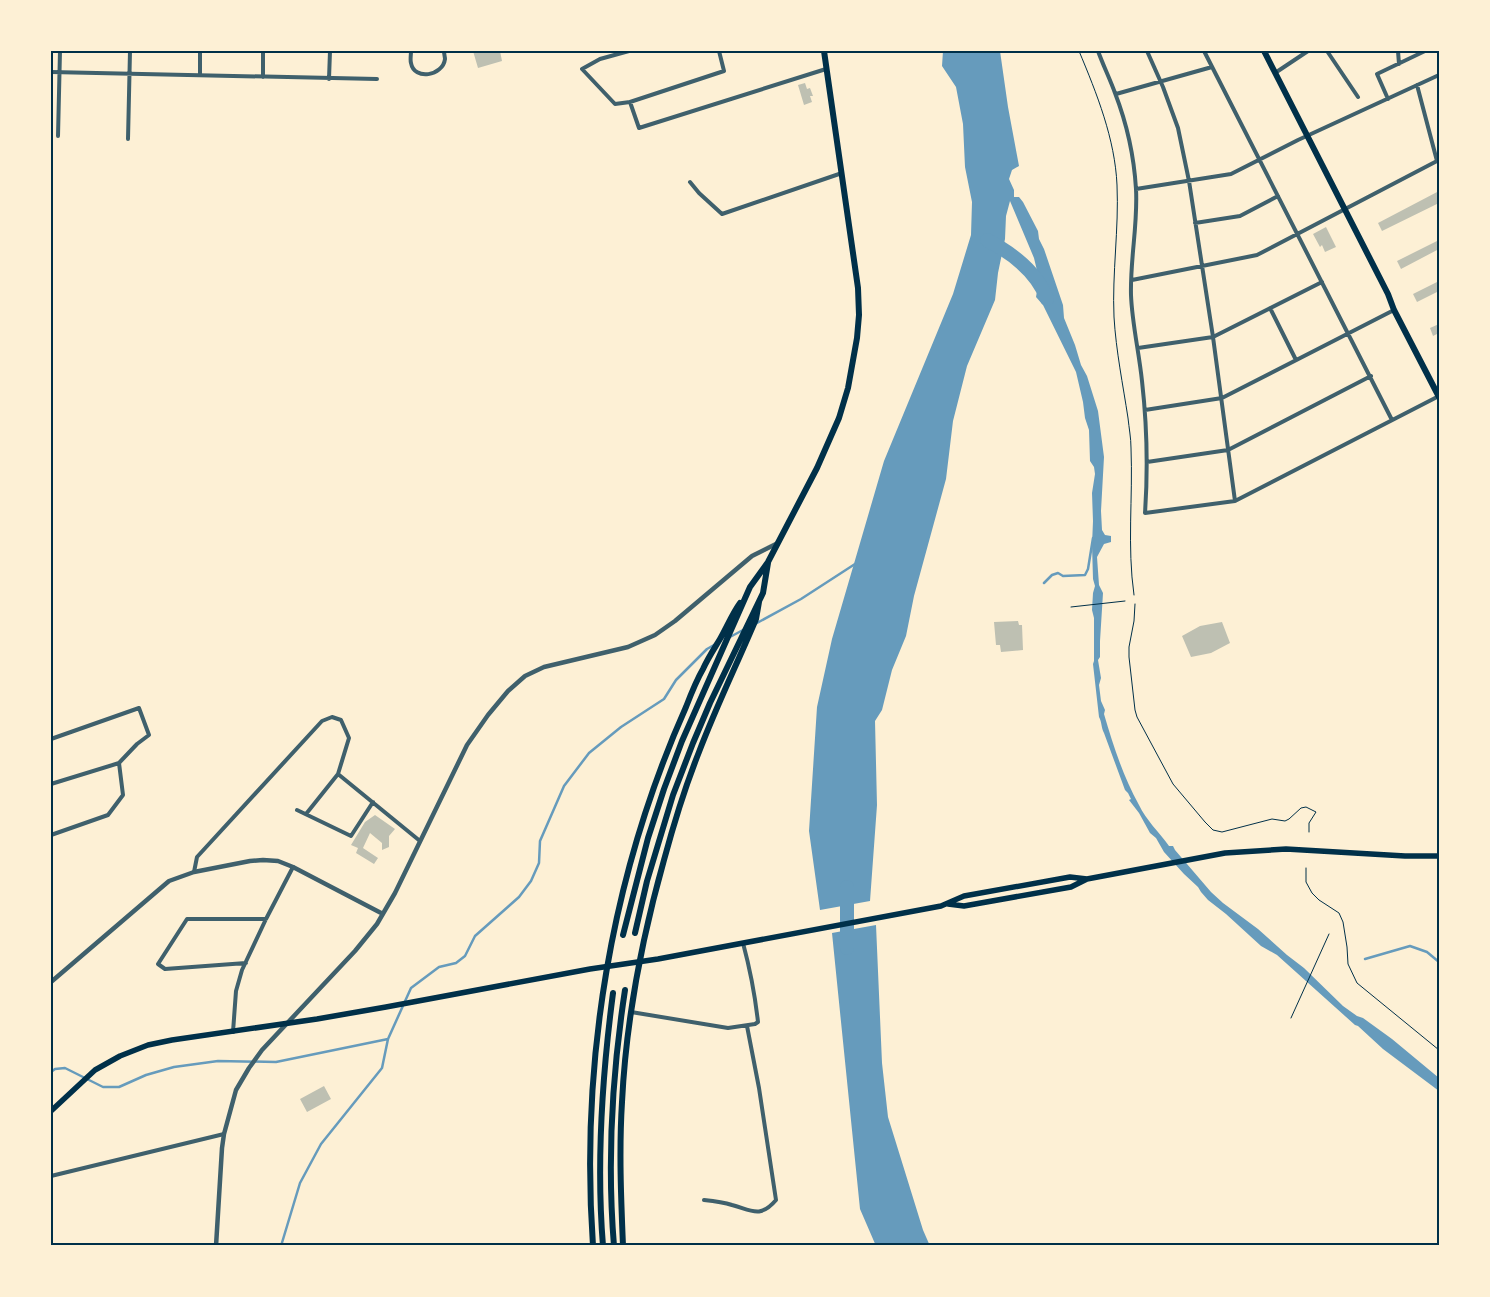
<svg xmlns="http://www.w3.org/2000/svg" width="1490" height="1297" viewBox="0 0 1490 1297" font-family="'Zilla Slab',serif">
  <style>
    .water { fill: #669bbc }
    .lines { fill: none; stroke-linecap: round; stroke-linejoin: round }
    .stream { stroke: #669bbc; stroke-width: 2.5 }
    .river { stroke: #669bbc; stroke-width: 14 }
    .building { fill: #bec0b2 }
    .path { stroke: #003049; stroke-width: 1 }
    .minor { stroke: #3f606c; stroke-width: 4 }
    .tertiary { stroke: #3f606c; stroke-width: 4.5 }
    .primary { stroke: #003049; stroke-width: 5.5 }
    .trunk { stroke: #003049; stroke-width: 6 }
    .neatline { fill: none; stroke: #003049; stroke-width: 2 }
  </style>
  <rect width="100%" height="100%" fill="#fdf0d5"/>
  <path class="water" d="M943,51H1000L1008,107L1019,166L1012,170L1009,179L1014,190V197H1019L1023,202L1038,231L1039,239L1044,249L1063,305L1064,318L1075,345L1081,365L1087,376L1098,411L1104,457L1101,511L1102,530L1105,535L1111,536V542L1104,544L1097,557L1099,585L1103,593L1100,641V657L1098,660L1101,678L1099,685L1101,701L1105,710L1104,714C1113,745 1123,776 1139,805C1146,820 1159,832 1169,846H1173L1175,850L1211,892L1223,903L1258,929L1287,955L1304,968L1343,1006L1357,1016L1363,1018L1392,1039L1439,1078V1091L1383,1049L1358,1026L1355,1025L1277,955L1261,946L1226,914L1208,900L1201,892L1198,887L1184,874L1164,852L1156,838L1150,833L1139,813L1129,800L1131,799L1128,793L1125,790L1104,733C1101,728 1102,722 1099,717L1093,664L1094,661V618L1092,610L1093,593L1095,586L1093,579L1092,545L1093,521L1092,493L1095,474L1094,467L1090,461L1089,430L1085,418L1083,402L1076,372L1043,305L1036,297L1039,279L1034,258L1010,201L1006,216L1005,239L998,273L995,300L967,366L953,421L946,479L914,596L906,636L892,670L882,710L875,721L877,805L870,901L820,910L809,831L817,707L832,639L884,461L953,294L971,235L972,202L965,167L963,124L956,87L942,66Z
    M876,925L882,1063L888,1117L923,1230L930,1246H876L860,1209L832,933Z"/>
  <g class="lines">
    <path class="stream" d="M1044,583L1052,575L1058,573L1063,576L1085,575L1088,569L1093,538
      M757,623L801,599L855,564
      M730,637L743,630
      M1365,959L1410,946L1427,952L1439,962
      M51,1072L55,1069L65,1068L103,1087H119L146,1075L174,1067L218,1061L276,1062L388,1039
      M281,1246L300,1183L321,1144L382,1068L388,1039L411,988L439,967L456,963L465,956L475,936L519,897L531,881L539,863L540,841L564,786L589,753L621,727L664,699L676,680L707,649L714,645"/>
    <path class="river" d="M987,240C1012,253 1037,272 1047,299
      M847,948V887"/>
  </g>
  <path class="building" d="M473,51H500L502,61L478,68Z
    M805,83L807,89L810,88L813,96H810L812,102L804,105L798,85Z
    M1439,191V203L1382,231L1378,223Z
    M1326,227L1336,247L1325,252L1322,245L1320,247L1313,234Z
    M1439,240V249L1401,269L1397,261Z
    M1439,281V291L1417,302L1413,294Z
    M1439,324V333L1433,336L1430,328Z
    M1018,621L1019,625H1022L1023,650L1001,652L1000,645H996L994,622Z
    M1222,622L1230,643L1211,653L1191,657L1182,636L1200,626Z
    M375,815L395,829L389,836V847L382,850V843L370,833L363,848L378,858L374,864L356,853L358,848L351,845L365,822Z
    M324,1086L331,1099L307,1112L300,1099Z"/>
  <g class="lines">
    <path class="path" d="M1079,51C1097,94 1115,139 1117,185C1119,229 1112,273 1114,317C1116,351 1123,385 1128,418C1129,428 1131,438 1131,448C1133,498 1127,546 1134,595
      M1135,604L1134,621L1129,647V657L1135,710L1137,717L1173,784L1205,822L1213,830L1222,832L1272,819L1285,821L1289,819L1301,808L1306,807L1316,812L1309,823V832
      M1071,607L1125,601
      M1306,868V882L1312,893L1319,900L1339,913L1343,922L1347,947L1348,964L1357,983L1439,1050
      M1291,1018L1329,934"/>
    <path class="minor" d="M200,51V75
      M411,51C411,55 410,60 411,63C414,81 443,76 445,59C445,57 444,54 444,51
      M629,51L600,59L582,69L615,104L630,102L724,71L719,51
      M1098,51C1103,65 1110,79 1115,93C1127,124 1134,156 1136,189C1138,224 1130,259 1131,295C1132,323 1139,352 1142,381C1147,425 1148,469 1145,513L1235,501L1439,396
      M1147,51L1163,87L1178,128L1189,181L1213,337L1235,501
      M1204,51L1392,420
      M1327,51L1358,97
      M1398,51L1399,64
      M51,72L377,79
      M1275,73L1308,51
      M263,77V51
      M329,79L330,51
      M1116,94L1212,67
      M1388,99L1377,74L1425,51
      M630,102L639,128L826,69
      M58,136L60,51
      M128,139L130,51
      M690,182L699,193L722,214L842,173
      M1136,189L1231,174L1298,140L1439,75
      M1195,223L1240,216L1278,196
      M1132,280L1257,255L1437,161L1417,85
      M1270,308L1296,360
      M1138,348L1213,337L1322,282
      M1145,410L1222,398L1394,310
      M1147,462L1228,450L1371,376
      M51,739L139,708L149,735L137,744L119,763L123,795L108,815L51,835
      M51,784L119,763
      M297,810L351,836L373,802
      M306,814L338,774
      M194,872L197,857L322,721L332,717L341,720L349,738L338,774L420,841
      M246,963L165,969L158,964L187,919H266
      M631,1012L728,1028L755,1024L758,1022C755,995 750,969 743,943
      M233,1032L236,991L242,970L266,919L293,867
      M51,1176L224,1134
      M704,1200C714,1201 723,1202 732,1205C751,1210 760,1219 776,1200L759,1088L747,1026"/>
    <path class="tertiary" d="M51,982L169,881L194,872L250,861L263,860L278,861L293,867L383,914
      M216,1246L222,1148L224,1134L236,1090L249,1068L262,1050L355,951L377,924L395,893L467,745L488,715L508,691L525,676L544,667L628,647L655,635L675,621L752,556L776,544"/>
    <path class="primary" d="M948,904L964,906L1071,887L1087,879L1225,853L1286,849L1405,856H1439
      M51,1111L95,1070L120,1056L148,1045L172,1040L317,1019L386,1007L590,969L658,959L941,906L964,896L1070,877L1087,879"/>
    <path class="trunk" d="M1264,51L1388,294L1394,310L1439,397
      M635,933L647,881L673,795L693,743L710,703L763,593L768,563
      M623,935L648,838L664,789L682,741L750,587L768,562L817,468L839,418L848,388L857,338L859,315L858,288L824,51
      M593,1246C580,1063 611,875 686,707C691,694 696,681 703,669C708,658 714,649 720,639C727,627 732,614 740,603
      M603,1246C596,1161 602,1077 613,993
      M614,1246C607,1161 612,1075 625,990
      M623,1246C621,1198 619,1150 622,1102C626,1021 642,938 664,860C674,823 685,787 699,752C716,707 737,664 756,619L759,602"/>
  </g>
  <rect width="1490" height="1297" fill="none" stroke="#fdf0d5" stroke-width="105"/>
  <rect x="52" y="52" width="1386" height="1192" class="neatline"/>
</svg>
